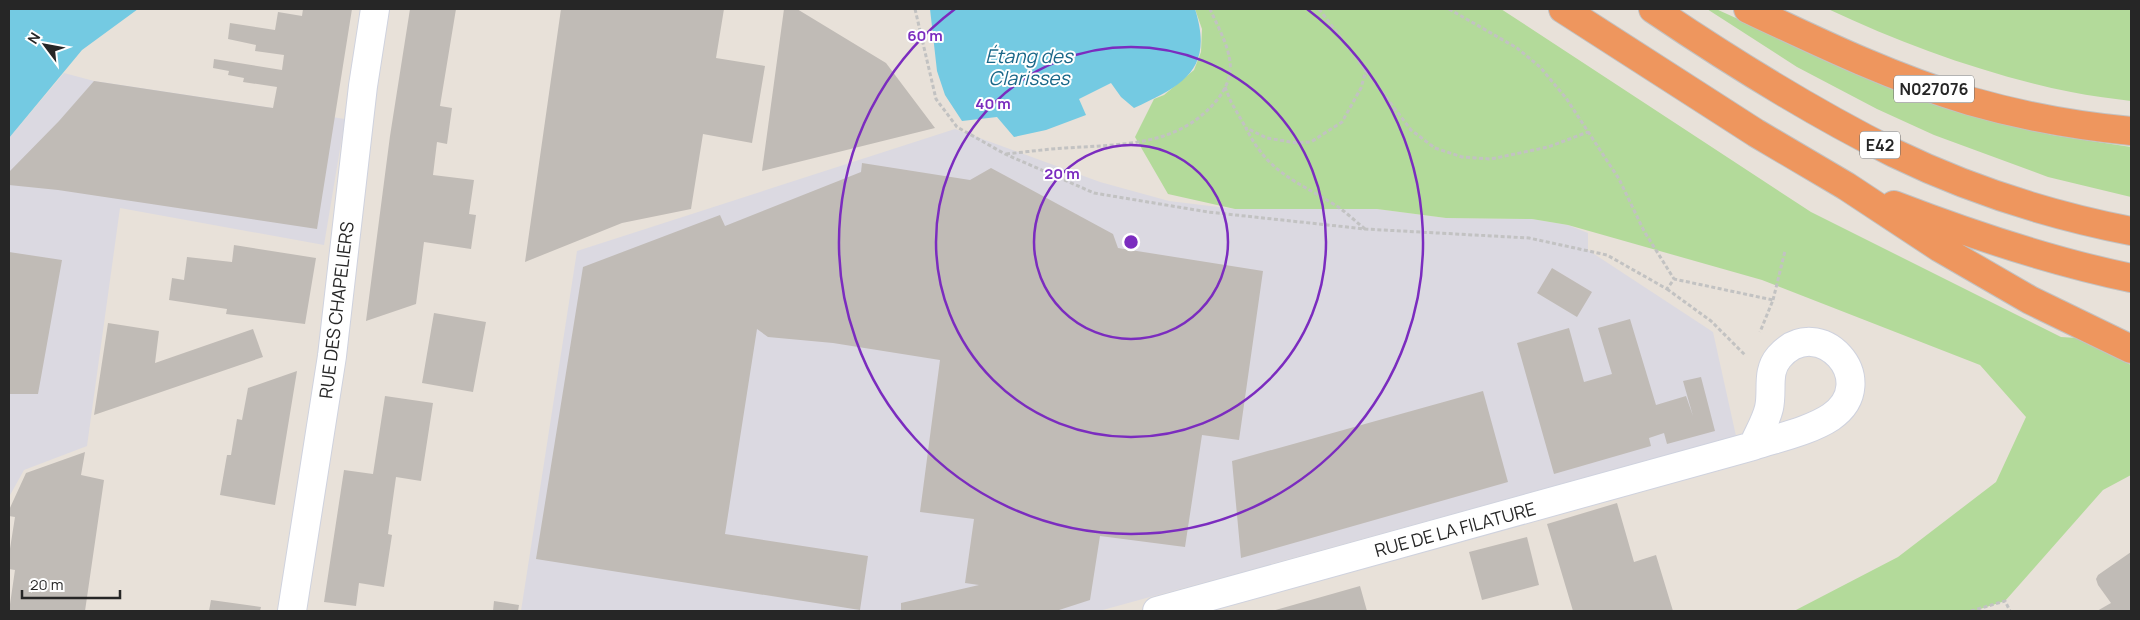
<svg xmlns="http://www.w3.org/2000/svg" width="2140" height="620" viewBox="0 0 2140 620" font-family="Manrope,sans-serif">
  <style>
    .industrial { fill: #dbd9e1 }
    .green { fill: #b3da9a }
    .water { fill: #74cae2 }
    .building { fill: #c0bbb6 }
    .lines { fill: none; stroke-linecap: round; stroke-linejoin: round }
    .minor-casing { stroke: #cfd2de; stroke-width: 30 }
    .highway-casing { stroke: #c2c2c2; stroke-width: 30 }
    .path { stroke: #c2c2c2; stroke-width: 3; stroke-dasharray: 4 2.5; stroke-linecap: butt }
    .minor { stroke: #fff; stroke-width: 28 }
    .highway { stroke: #ee965e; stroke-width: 28 }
    .ring { fill: none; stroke: #7b2cbf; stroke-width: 2.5 }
    .labels { text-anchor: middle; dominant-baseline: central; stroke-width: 4; stroke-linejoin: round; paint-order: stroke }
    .shield { fill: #fff; stroke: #676767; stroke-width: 1 }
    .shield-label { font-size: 16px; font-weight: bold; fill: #262626 }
    .street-label { font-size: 18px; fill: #262626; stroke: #fff }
    .water-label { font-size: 19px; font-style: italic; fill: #196788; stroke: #fff }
    .centre { fill: #7b2cbf; stroke: #fff; stroke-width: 2.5 }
    .ring-label { font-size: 15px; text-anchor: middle; font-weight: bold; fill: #7b2cbf; stroke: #fff; stroke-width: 4; stroke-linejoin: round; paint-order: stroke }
  </style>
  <rect width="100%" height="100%" fill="#e8e1d9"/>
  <path class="industrial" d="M64,73L94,81L345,119L324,245L120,208L87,446L24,470L9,497V138Z
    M955,129L1100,182L1169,201L1235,209H1377L1446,218L1532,219L1568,225L1588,233V250L1713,332L1736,436L1099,611H521L577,251Z"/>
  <path class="green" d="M1195,9H1501L1811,212L2061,337L2077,338L2131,365V475L2103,490L2005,601L1974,611H1794L1898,557L1996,482L2026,417L1980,365L1762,280L1568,225L1532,219L1446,218L1377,209H1235L1168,194L1135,137L1154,99L1164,95L1194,70L1201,52L1202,29Z
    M1707,9H1716L1844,67L1931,102L2052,135L2131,147V197L2048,177L1934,135L1877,109L1797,67Z
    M1828,9H2131V101C2111,98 2090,96 2071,92C1987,75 1905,45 1828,9Z"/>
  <path class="water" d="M9,9H138L82,50L9,138Z
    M930,9H1195C1214,69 1184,85 1134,108L1121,97L1111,83L1079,99L1086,115L1046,130L1014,137L997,117L962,121L945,95L937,71Z"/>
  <path class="building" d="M303,9H352L317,229L58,190L9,185V172L59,121L94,81L273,108L277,87L243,82L244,78L228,75L229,71L213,68L214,59L282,70L284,55L255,51L256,45L228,39L230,23L275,30L278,12L302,16Z
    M410,9H456L440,106L452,108L447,144L437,142L433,175L474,180L469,214L476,215L471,249L424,242L416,304L366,321L390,136Z
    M561,9H724L716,58L765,66L752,143L703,134L691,209L622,223L525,262Z
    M784,9H797L886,63L935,128L762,171Z
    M862,163L970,180L991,168L1113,234L1118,248L1263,271L1239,440L1202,435L1185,547L1100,536L1090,600L1056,611H901V603L979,585L965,583L974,519L920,512L940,360L833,343L768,337L757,329L725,534L868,556L860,610L536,559L583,267L720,215L725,226L861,172Z
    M234,245L316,258L305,324L226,314L227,309L169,300L172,278L184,280L187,257L232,262Z
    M9,252L62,260L38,394H9Z
    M1552,268L1592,292L1577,317L1537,293Z
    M434,313L486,322L473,392L422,383Z
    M1630,319L1656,405L1686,396L1693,416L1683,381L1701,377L1715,431L1667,444L1664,433L1649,438L1651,446L1554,474L1517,343L1569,328L1584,382L1612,374L1598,328Z
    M108,323L159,331L155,363L253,329L263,357L94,415Z
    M297,371L275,505L220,495L227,455H231L237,419L242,420L248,388Z
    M1483,391L1508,482L1241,558L1232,461Z
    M385,396L433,403L421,481L396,477L388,534L392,535L384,587L359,583L356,606L324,602L344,470L373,474Z
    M85,452L81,475L104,480L85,611H9L15,570L9,569V555L15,517L9,516V510L26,473Z
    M1617,503L1634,562L1656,555L1673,611H1573L1547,524Z
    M1527,537L1539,585L1482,600L1469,552Z
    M2131,552V611H2097L2111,603L2098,585L2096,579L2098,575Z
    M1360,586L1367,611H1272Z
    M211,600L261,607L260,611H209Z
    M494,601L519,605L518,611H493Z"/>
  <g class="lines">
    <g class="minor-casing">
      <path id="minor" d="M292,611L332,356L363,86L375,9
        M1157,611L1753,446C1777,438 1810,431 1831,417C1883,381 1819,311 1779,357C1766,372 1773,390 1769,408C1766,421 1758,434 1753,446"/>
    </g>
    <g class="highway-casing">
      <path id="highway" d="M1563,9L1756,133L1846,186L1940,248L2030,300L2131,349
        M1653,9C1730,61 1810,111 1894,153C1968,189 2050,215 2131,231
        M1748,9C1820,43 1893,78 1970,101C2022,116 2078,126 2131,131
        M1894,205C1972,235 2050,261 2131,278"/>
    </g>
    <path class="path" d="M915,9L936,99L957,127L1005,154L1094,193L1208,212L1365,229L1529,238L1607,255L1667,289L1674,279L1773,300L1760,332
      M1319,9L1411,130L1435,148L1462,157L1491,159L1548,147L1588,132
      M1449,9L1517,48L1540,67L1566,98L1619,179L1644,231L1674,279
      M1225,87L1231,102L1246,128
      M1006,154C1026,152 1046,149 1066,148C1122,144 1178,147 1217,100C1225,90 1232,76 1230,62C1228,44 1217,25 1210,9
      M1365,229C1355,221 1345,211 1335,205C1295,180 1268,173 1246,128L1267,138L1297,143L1311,142L1342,122L1361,88L1366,70
      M1667,289L1711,321L1745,355
      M1773,300L1785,251
      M1971,611L2005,601L2010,611"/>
    <use href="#minor" class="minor"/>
    <use href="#highway" class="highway"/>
  </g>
  <g class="ring">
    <circle cx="1131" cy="242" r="97"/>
    <circle cx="1131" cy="242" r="195"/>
    <path d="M1307 9A292 292 0 1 1 955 9"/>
  </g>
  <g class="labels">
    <g class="shield">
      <rect x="1894" y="75.5" width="80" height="27" rx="4"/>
      <rect x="1860" y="131.5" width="40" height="27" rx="4"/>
    </g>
    <g class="shield-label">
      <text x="1934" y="89">N027076</text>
      <text x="1880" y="145">E42</text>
    </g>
    <g class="street-label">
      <text transform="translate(336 310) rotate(-83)">RUE DES CHAPELIERS</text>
      <text transform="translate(1455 529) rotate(-15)">RUE DE LA FILATURE</text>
    </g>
    <g class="water-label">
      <text x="1029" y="56">Étang des<tspan x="1029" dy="22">Clarisses</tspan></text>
    </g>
  </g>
  <circle cx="1131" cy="242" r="8" class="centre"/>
  <g class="ring-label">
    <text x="925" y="41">60 m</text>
    <text x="993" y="109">40 m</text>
    <text x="1062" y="179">20 m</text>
  </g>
  <rect width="2140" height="620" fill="none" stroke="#262626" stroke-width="20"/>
  <g transform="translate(45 45) rotate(302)" stroke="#ffffff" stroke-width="4" paint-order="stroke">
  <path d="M0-4L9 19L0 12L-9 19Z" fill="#262626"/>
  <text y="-8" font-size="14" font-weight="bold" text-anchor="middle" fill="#262626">N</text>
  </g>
  <path d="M22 590v8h98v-8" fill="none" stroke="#262626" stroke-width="2.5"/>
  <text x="30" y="590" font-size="15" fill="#262626" stroke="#ffffff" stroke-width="4" paint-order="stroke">20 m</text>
</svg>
